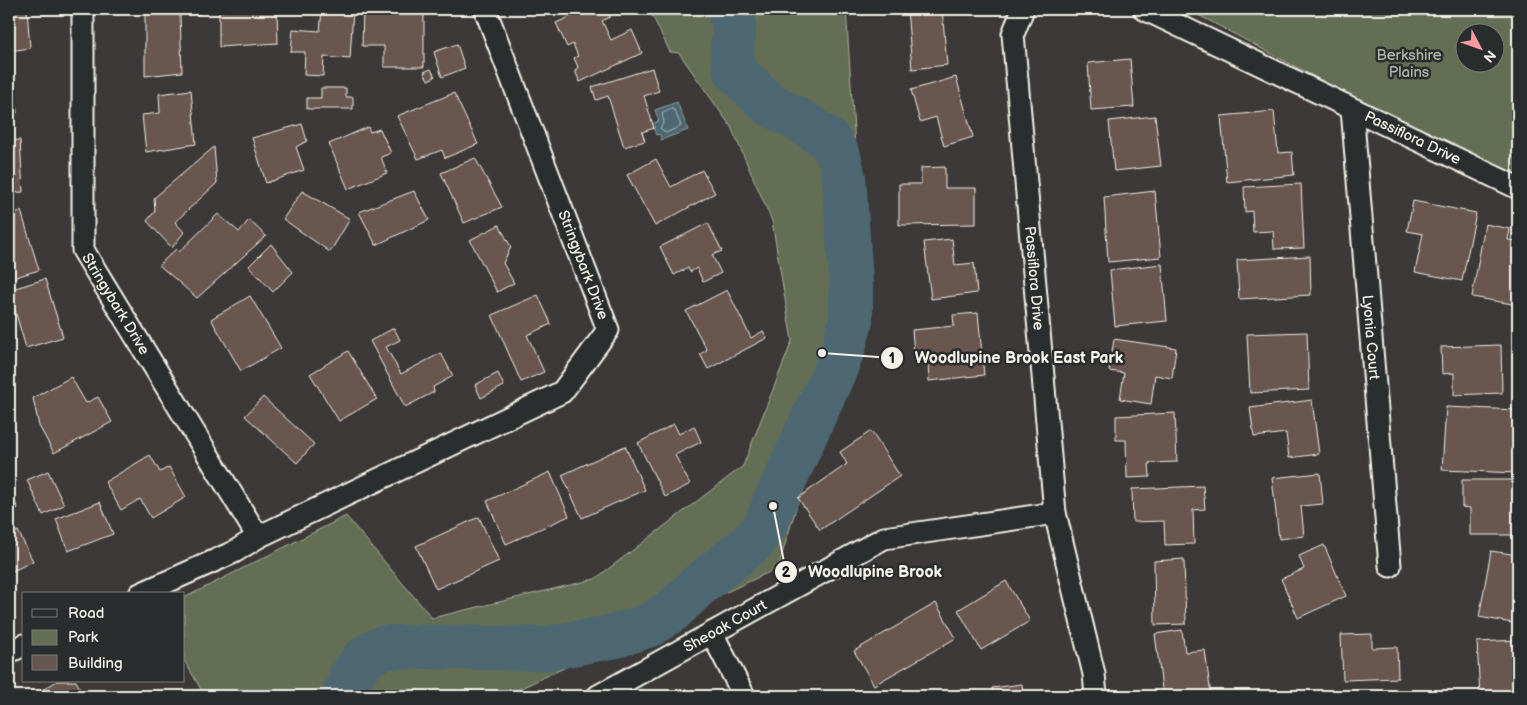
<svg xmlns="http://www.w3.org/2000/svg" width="1527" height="705" viewBox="0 0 1527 705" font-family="'Balsamiq Sans',sans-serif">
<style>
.green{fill:#646e54;stroke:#acb09e;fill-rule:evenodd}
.water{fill:#4d6872;stroke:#909fa1}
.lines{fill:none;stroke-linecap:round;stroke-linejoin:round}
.shore{stroke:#b1bab9;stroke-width:1}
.river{stroke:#4d6872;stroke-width:44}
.building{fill:#675650;stroke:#f4f1e8}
.minor-casing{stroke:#f4f1e8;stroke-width:25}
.minor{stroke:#2a2d2e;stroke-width:21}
.labels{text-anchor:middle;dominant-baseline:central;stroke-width:5;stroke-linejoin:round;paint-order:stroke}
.park-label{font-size:15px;fill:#b3b6a5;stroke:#2a2d2e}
.street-label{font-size:15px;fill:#f4f1e8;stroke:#2a2d2e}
.leader{fill:none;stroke:#f4f1e8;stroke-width:2}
.callout-dot{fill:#f4f1e8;stroke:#2a2d2e;stroke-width:2}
.mark-label{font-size:15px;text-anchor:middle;font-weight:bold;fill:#111}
.callout-label{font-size:16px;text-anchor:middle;font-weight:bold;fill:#f4f1e8;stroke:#2a2d2e;stroke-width:5;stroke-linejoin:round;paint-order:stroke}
</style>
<rect width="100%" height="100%" fill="#3c3938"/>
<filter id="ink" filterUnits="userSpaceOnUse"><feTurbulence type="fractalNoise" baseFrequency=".02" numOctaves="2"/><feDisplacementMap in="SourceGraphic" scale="10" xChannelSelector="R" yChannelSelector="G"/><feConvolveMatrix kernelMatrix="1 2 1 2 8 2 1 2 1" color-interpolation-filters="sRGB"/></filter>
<g filter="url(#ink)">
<g class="green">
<polygon points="647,9 846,9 858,191 857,365 816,442 778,568 504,696 205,696 184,660 184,598 346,516 432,618 595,579 743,466 792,341 772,221 731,127 679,53 670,52 653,17"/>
<path d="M1187,9H1518V185ZM1464,32H1494V62H1464Z"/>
</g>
<polygon class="water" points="677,102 688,130 661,140 660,134 656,135 652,124 659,121 655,110"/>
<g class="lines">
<polygon class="shore" points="672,109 675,111 681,126 666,133 660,128 664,122 662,114"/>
<polyline class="river" points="343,696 352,674 364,658 383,647 429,647 544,649 616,636 650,625 673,610 698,586 754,541 766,524 773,506 836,368 844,347 851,321 851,282 844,178 839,156 830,141 806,124 768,103 736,72 733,59 732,48 734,36 734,21 728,9"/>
</g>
<g class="building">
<polygon points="9,9 9,11 27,9 30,48 9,51"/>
<polygon points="145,9 199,9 199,14 180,15 182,72 145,76"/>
<polygon points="253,9 277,9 278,43 219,47 219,11"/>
<polygon points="300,9 353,9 350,59 324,57 323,76 304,75 305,52 291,52 293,29 320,31 322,10"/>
<polygon points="363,9 424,9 424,67 384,67 384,46 362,46"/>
<polygon points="574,9 606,9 610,17 602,21 611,40 632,30 642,53 580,82 575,71 578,67 574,58 578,56 573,44 567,47 556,23 576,14"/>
<polygon points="907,9 942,9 947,65 912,69"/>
<polygon points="457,44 465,68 442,77 434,52"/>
<polygon points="1130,59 1134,107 1091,110 1088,63"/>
<polygon points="9,64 12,64 17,113 9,116"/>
<polygon points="652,68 659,91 644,96 654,128 642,132 645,141 624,147 608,96 596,100 592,87"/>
<polygon points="431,69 435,77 428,80 424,72"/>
<polygon points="956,77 973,137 944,146 936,117 920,122 911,90"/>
<polygon points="321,88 346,88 346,97 353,97 353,109 307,109 307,98 321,98"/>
<polygon points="191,90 196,144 146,152 142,115 160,113 159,94"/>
<polygon points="454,93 478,144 445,158 442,150 418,159 397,116"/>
<polygon points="1274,111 1278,153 1292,152 1294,175 1227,182 1221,116"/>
<polygon points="1155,116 1161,166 1114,171 1109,121"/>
<polygon points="302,124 307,141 296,147 304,170 266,183 252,138"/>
<polygon points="368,127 370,132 380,129 391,153 381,157 387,173 348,189 329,144"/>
<polygon points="20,140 23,192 9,193 9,141"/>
<polygon points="214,147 217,183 175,222 184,232 172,248 147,221 155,211 154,198"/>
<polygon points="475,158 502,207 464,223 441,173"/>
<polygon points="656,159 671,187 702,170 715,193 655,226 627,175"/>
<polygon points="945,167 945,188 976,188 976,224 899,225 899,184 921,184 921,168"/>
<polygon points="1301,184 1304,248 1274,249 1273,231 1253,232 1252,211 1245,212 1244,187"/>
<polygon points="302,191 350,219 330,252 283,219"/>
<polygon points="414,191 429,220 376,245 359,212"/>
<polygon points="1155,191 1161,257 1108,262 1104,197"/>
<polygon points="1413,201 1476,213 1462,281 1415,272 1423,234 1407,231"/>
<polygon points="21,211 39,270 9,279 9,214"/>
<polygon points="218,214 239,232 249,220 266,236 197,298 159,265 176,249 179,252"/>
<polygon points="708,223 722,251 712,255 721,273 703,282 697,268 690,272 688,268 674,275 660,247"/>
<polygon points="1485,224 1510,229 1508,240 1518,241 1518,305 1472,297"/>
<polygon points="499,225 511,247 503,263 514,283 497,292 470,240"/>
<polygon points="952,239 955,265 974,263 977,293 931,299 924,242"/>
<polygon points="271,244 293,272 273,292 249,266"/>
<polygon points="1310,256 1311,295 1239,299 1237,260"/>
<polygon points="1162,264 1167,321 1115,326 1110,270"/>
<polygon points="45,279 63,337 26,348 9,290"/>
<polygon points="727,290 751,338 763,331 767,338 708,369 700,354 707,350 686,311"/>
<polygon points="538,295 551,324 527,335 544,372 521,382 492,315"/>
<polygon points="250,296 281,348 241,371 211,319"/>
<polygon points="978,313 984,375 929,381 928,363 915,364 912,330 954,326 953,315"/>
<polygon points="394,328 400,340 386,347 401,374 441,353 453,376 433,387 434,392 405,407 370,341"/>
<polygon points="1307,332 1309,390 1250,393 1247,334"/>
<polygon points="1114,339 1176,348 1172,378 1155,375 1151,404 1120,399 1124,373 1109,371"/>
<polygon points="1501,345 1502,393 1454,395 1454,373 1442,374 1441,347"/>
<polygon points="348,351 377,399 339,421 310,374"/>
<polygon points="498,373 504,386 481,398 475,385"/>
<polygon points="71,377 86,403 98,397 112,422 54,453 39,426 33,398"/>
<polygon points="263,397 314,444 297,463 245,416"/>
<polygon points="1312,400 1319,454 1289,458 1286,433 1254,437 1250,408"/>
<polygon points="1446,407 1518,410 1518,473 1442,470"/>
<polygon points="1175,413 1177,462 1149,463 1150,477 1127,478 1126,440 1116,440 1116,416"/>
<polygon points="674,424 679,434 694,426 701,442 675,455 690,484 665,497 638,443"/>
<polygon points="871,431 900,476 820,530 798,498 847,464 840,452"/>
<polygon points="625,446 645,490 582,518 562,475"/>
<polygon points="150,455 160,472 169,467 186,497 151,518 140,499 121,510 105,482"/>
<polygon points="48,471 64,505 43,515 27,480"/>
<polygon points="550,472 569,516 506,544 487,501"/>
<polygon points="1320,473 1323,504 1301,506 1304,536 1279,539 1272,478"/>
<polygon points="1462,480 1518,480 1518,535 1470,535 1470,508 1462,507"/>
<polygon points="1203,486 1205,509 1193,510 1194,544 1165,545 1164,521 1133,522 1132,489"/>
<polygon points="9,493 18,508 9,514"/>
<polygon points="100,502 113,534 68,551 56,519"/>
<polygon points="479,517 499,561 436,589 416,546"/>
<polygon points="18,531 33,561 9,573 9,535"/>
<polygon points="1324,545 1346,596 1298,618 1281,579 1304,569 1299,556"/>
<polygon points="1491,551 1518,555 1518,624 1479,617"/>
<polygon points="1184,559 1186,624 1155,625 1154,561"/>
<polygon points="1006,581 1030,621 981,650 958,610"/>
<polygon points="936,603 956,638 874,685 854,651"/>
<polygon points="1182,630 1185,652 1205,650 1211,696 1163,696 1155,634"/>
<polygon points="1372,634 1372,648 1397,647 1398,678 1343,680 1341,635"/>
<polygon points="1518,640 1518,696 1480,696 1477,642"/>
<polygon points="57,681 76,681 84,696 34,696 34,695"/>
<polygon points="1022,684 1023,696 993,696 992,688"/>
</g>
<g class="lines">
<defs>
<g id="minor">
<path id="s1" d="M83,9V250L258,537"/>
<path id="s2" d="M1023,9L1013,34L1055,513L1094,674L1096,696"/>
<path id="s3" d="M1144,9L1518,188"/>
<path id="s4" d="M1352,109L1390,566"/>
<polyline points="140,594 234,552 258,537 562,392 608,330 485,9"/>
<polyline points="712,633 744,696"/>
<polyline points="9,652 24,645"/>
<path id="s5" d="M598,696L884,538L1055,513"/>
</g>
</defs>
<use href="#minor" class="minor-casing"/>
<use href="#minor" class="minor"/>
</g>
</g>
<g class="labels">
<g class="park-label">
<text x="1409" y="55">Berkshire<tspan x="1409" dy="17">Plains</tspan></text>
</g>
<g class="street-label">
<text stroke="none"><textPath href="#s3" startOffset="298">Passiflora Drive</textPath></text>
<text transform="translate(583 265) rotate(69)">Stringybark Drive</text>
<text stroke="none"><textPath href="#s2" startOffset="272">Passiflora Drive</textPath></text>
<text stroke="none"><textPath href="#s1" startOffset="304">Stringybark Drive</textPath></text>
<text stroke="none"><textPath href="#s4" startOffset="229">Lyonia Court</textPath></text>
<text stroke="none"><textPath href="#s5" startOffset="145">Sheoak Court</textPath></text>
</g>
</g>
<path class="leader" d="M822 353L892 358M773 506L786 572"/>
<g class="callout-dot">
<circle cx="822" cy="353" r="5"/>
<circle cx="773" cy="506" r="5"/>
<circle cx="892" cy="358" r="12"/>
<circle cx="786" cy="572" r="12"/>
</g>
<g class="mark-label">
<text x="892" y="363">1</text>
<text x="786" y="577">2</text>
</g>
<g class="callout-label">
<text x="1019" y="363">Woodlupine Brook East Park</text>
<text x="875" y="577">Woodlupine Brook</text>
</g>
<rect width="1527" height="705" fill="none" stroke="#2a2d2e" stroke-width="30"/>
<rect x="15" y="15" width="1497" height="675" fill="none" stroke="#f4f1e8" stroke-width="2" filter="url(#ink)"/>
<rect x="22" y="592" width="162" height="90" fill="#2a2d2e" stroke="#7b7b78"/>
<rect x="32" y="609" width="25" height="8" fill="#2a2d2e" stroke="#7b7b78"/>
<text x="68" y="618" font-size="15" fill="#f4f1e8">Road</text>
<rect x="32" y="630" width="25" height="15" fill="#646e54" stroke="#7b7b78"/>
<text x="68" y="642" font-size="15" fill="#f4f1e8">Park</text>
<rect x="32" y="655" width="25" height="15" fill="#675650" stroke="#7b7b78"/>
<text x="68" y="668" font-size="15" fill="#f4f1e8">Building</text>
<g transform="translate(1480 48) rotate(131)"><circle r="24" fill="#2a2d2e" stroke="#7b7b78"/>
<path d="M0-4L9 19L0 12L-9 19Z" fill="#ff9aa2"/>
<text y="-8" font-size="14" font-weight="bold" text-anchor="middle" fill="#f4f1e8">N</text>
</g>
</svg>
